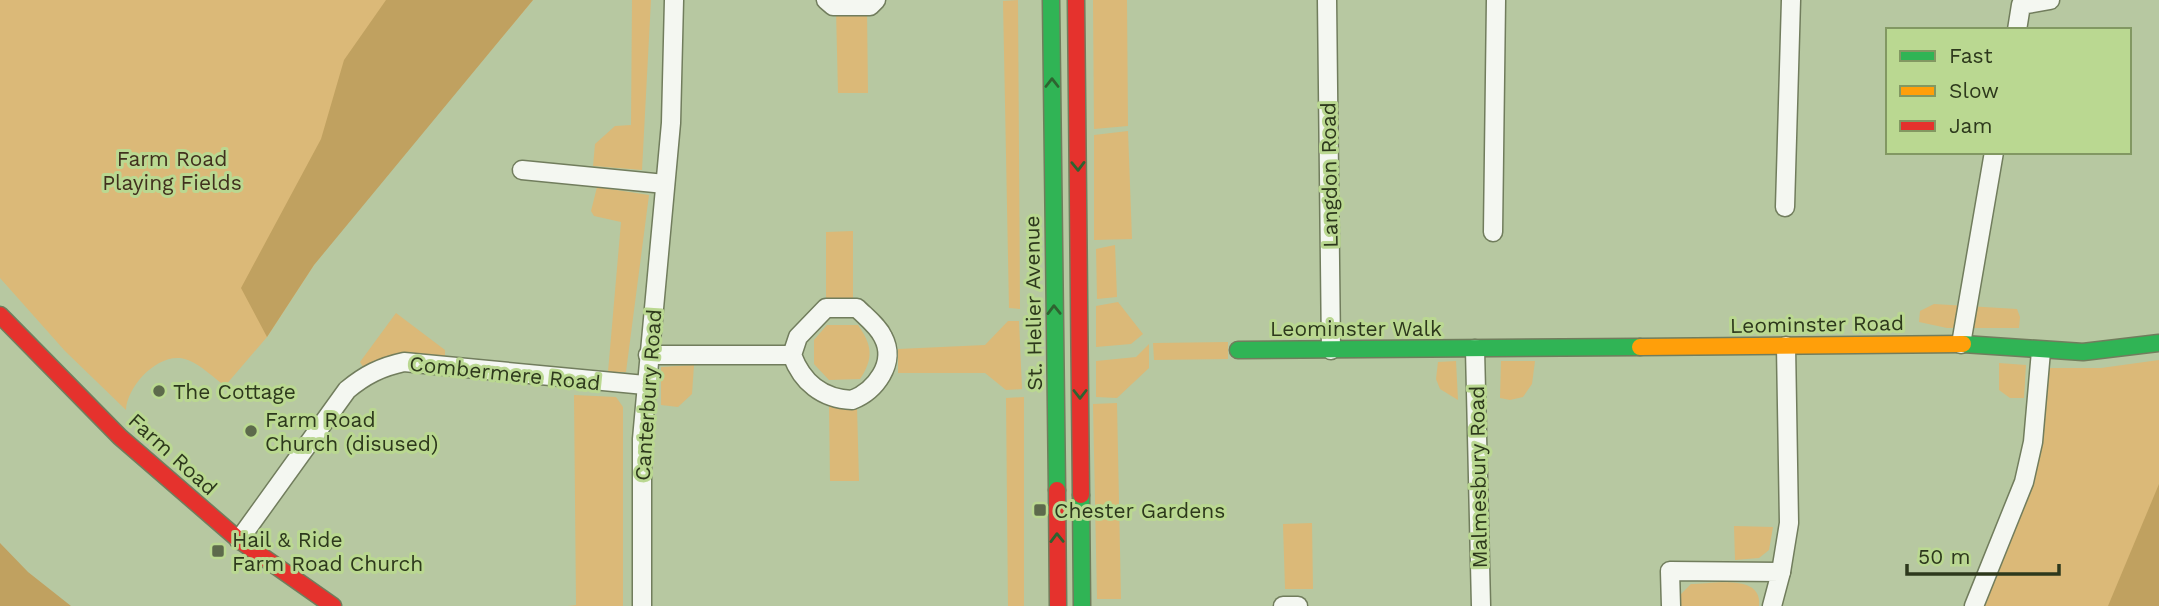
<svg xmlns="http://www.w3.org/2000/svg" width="2159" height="606" viewBox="0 0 2159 606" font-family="'Work Sans',sans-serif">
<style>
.green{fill:#dbb978}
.forest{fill:#c0a160}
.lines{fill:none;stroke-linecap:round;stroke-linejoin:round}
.street-casing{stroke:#717d5d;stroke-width:21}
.fast-casing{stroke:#717d5d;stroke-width:19}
.slow-casing{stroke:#717d5d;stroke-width:19}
.jam-casing{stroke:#717d5d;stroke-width:19}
.street{stroke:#f4f7f1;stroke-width:18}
.fast{stroke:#30b455;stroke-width:16}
.slow{stroke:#ff9f0a;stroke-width:16}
.jam{stroke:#e5322d;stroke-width:16}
.oneway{stroke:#2e6330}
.poi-dot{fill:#5d6a4b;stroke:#bad891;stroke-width:2.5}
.labels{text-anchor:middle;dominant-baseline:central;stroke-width:6;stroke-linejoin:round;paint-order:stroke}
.park-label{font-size:21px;fill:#41301e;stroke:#bad891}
.street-label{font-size:21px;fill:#2d381c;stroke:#bad891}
.poi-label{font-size:21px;fill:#2d381c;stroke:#bad891;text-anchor:start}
</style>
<rect width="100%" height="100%" fill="#b7c8a1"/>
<g class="green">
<path d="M0,0H533L349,220L314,265L267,337L225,386C214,378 201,365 188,360C161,349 127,385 126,410L65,351L0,278Z"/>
<polygon points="632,0 651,0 642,170 593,166 595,144 615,126 631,125"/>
<polygon points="1018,0 1020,309 1009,308 1003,1"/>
<polygon points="1093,0 1127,0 1128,126 1094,129"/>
<polygon points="836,10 867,10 868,93 838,93"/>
<polygon points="1128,131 1132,239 1094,240 1094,135"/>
<polygon points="597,187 649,195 626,372 608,372 621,222 594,216 591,211"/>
<polygon points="853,231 853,300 826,301 826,232"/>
<polygon points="1115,245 1117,297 1097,299 1096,249"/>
<polygon points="1118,302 1143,334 1131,344 1096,347 1096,306"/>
<polygon points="1934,304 2017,309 2020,317 2019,328 1947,328 1919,322 1920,311"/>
<polygon points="396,313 445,350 445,362 365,370 360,362"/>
<polygon points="1008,321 1019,321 1022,389 1006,390 985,373 898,373 898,349 985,345"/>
<path d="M827,325H858C872,345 874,358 860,379L829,380L814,364V340Z"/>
<polygon points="1228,342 1228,359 1154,360 1153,343"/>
<polygon points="1149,344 1149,368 1117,398 1096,397 1096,361 1136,357"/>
<polygon points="2159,360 2159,606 1981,606 2049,368 2101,368"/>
<polygon points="1456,361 1458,400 1440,389 1436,379 1438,362"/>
<polygon points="1501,361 1535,361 1532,384 1523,397 1510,400 1500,398"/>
<polygon points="1999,363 2026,365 2024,398 2010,398 1999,390"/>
<polygon points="694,365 692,394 678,407 661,405 661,367"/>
<polygon points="574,395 616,397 623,407 623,606 568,606 576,605"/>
<polygon points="1024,397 1024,606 1008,606 1006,398"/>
<polygon points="1117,403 1121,599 1097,599 1093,404"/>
<polygon points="829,406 857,406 859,481 830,481"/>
<polygon points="1312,523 1313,589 1285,589 1283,524"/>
<polygon points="1734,526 1773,527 1769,550 1759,558 1735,560"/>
<path d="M1691,584C1712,584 1763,573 1759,606H1681V594Z"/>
</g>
<g class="forest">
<polygon points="386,0 533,0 314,265 267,337 241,288 321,139 344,60"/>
<polygon points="2159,484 2159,606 2108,606"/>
<polygon points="0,543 28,572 71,606 0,606"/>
</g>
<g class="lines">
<defs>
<g id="street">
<polyline points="826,0 833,6 870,6 876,0"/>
<polyline points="1327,0 1331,350"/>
<polyline points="2017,30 2021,5 2050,0"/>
<polyline points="522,170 665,184"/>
<polyline points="1785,207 1791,0"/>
<polyline points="1493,232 1496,0"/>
<path d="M826,308H857C866,317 878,326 883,337C897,363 875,391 852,400C822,399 802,382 792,355L798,337Z"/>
<polyline points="1961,344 1994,152"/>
<polyline points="1475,349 1481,606"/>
<polyline points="648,355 792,355"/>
<path d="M239,540L347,390C365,375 381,367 404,362L645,385"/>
<polyline points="1781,572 1789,523 1786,346"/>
<polyline points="642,606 642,439 671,123 674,0"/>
<polyline points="1283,606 1298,606"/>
<polyline points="1671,606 1670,571 1781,572 1772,606"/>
<polyline points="1974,606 2024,482 2033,442 2041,351"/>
</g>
<g id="fast">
<polyline points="1051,0 1057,490"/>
<polyline points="1963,344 2083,352 2159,343"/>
<polyline points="1238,350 1640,347"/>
<polyline points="1081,495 1082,606"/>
</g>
<polyline id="slow" points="1640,347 1963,344"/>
<g id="jam">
<polyline points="1076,0 1081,495"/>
<polyline points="0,315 120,437 239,540 333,606"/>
<polyline points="1057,490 1058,606"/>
</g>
</defs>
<use href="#street" class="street-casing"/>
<use href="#fast" class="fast-casing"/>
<use href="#slow" class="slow-casing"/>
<use href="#jam" class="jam-casing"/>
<use href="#street" class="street"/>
<use href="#fast" class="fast"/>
<use href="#slow" class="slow"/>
<use href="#jam" class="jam"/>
</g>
<defs><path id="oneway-chevron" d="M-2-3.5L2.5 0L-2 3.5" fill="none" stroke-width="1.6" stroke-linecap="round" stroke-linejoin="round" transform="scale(1.75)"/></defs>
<g class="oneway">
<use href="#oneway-chevron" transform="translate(1052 83) rotate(-90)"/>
<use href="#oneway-chevron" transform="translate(1078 166) rotate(89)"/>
<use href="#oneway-chevron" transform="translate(1054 310) rotate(-91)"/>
<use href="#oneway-chevron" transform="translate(1080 394) rotate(90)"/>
<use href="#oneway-chevron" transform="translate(1057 538) rotate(-91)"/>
</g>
<g class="poi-dot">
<circle cx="159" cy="391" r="7"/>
<circle cx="251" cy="431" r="7"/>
<rect x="1033" y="503" width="14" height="14" rx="3.5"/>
<rect x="211" y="544" width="14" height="14" rx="3.5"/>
</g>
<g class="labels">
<g class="park-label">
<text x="172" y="158">Farm Road<tspan x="172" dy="24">Playing Fields</tspan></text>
</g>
<g class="street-label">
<text transform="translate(1329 175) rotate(-91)">Langdon Road</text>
<text transform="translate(1033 303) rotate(-91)">St. Helier Avenue</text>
<text transform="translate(1817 324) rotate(-1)">Leominster Road</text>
<text x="1356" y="328">Leominster Walk</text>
<text transform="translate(505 373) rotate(6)">Combermere Road</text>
<text transform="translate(648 395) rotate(-86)">Canterbury Road</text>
<text transform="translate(173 454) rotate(42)">Farm Road</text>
<text transform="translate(1478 477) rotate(-91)">Malmesbury Road</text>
</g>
<g class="poi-label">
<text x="173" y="391">The Cottage</text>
<text x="265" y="419">Farm Road<tspan x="265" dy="24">Church (disused)</tspan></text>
<text x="1054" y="510">Chester Gardens</text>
<text x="232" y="539">Hail &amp; Ride<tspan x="232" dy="24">Farm Road Church</tspan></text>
</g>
</g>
<rect x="1886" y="28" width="245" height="126" fill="#bad891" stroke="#829862" stroke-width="2"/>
<rect x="1900" y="51" width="35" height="10" fill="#30b455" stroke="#829862" stroke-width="2"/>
<text x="1949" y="63" font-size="21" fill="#2d381c">Fast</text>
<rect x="1900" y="86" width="35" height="10" fill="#ff9f0a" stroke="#829862" stroke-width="2"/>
<text x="1949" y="98" font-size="21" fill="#2d381c">Slow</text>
<rect x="1900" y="121" width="35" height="10" fill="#e5322d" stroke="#829862" stroke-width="2"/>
<text x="1949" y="133" font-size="21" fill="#2d381c">Jam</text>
<path d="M1907 564v10h152v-10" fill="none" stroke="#2d381c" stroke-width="3.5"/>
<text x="1918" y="564" font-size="21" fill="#2d381c" stroke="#bad891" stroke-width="5" paint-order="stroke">50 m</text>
</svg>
